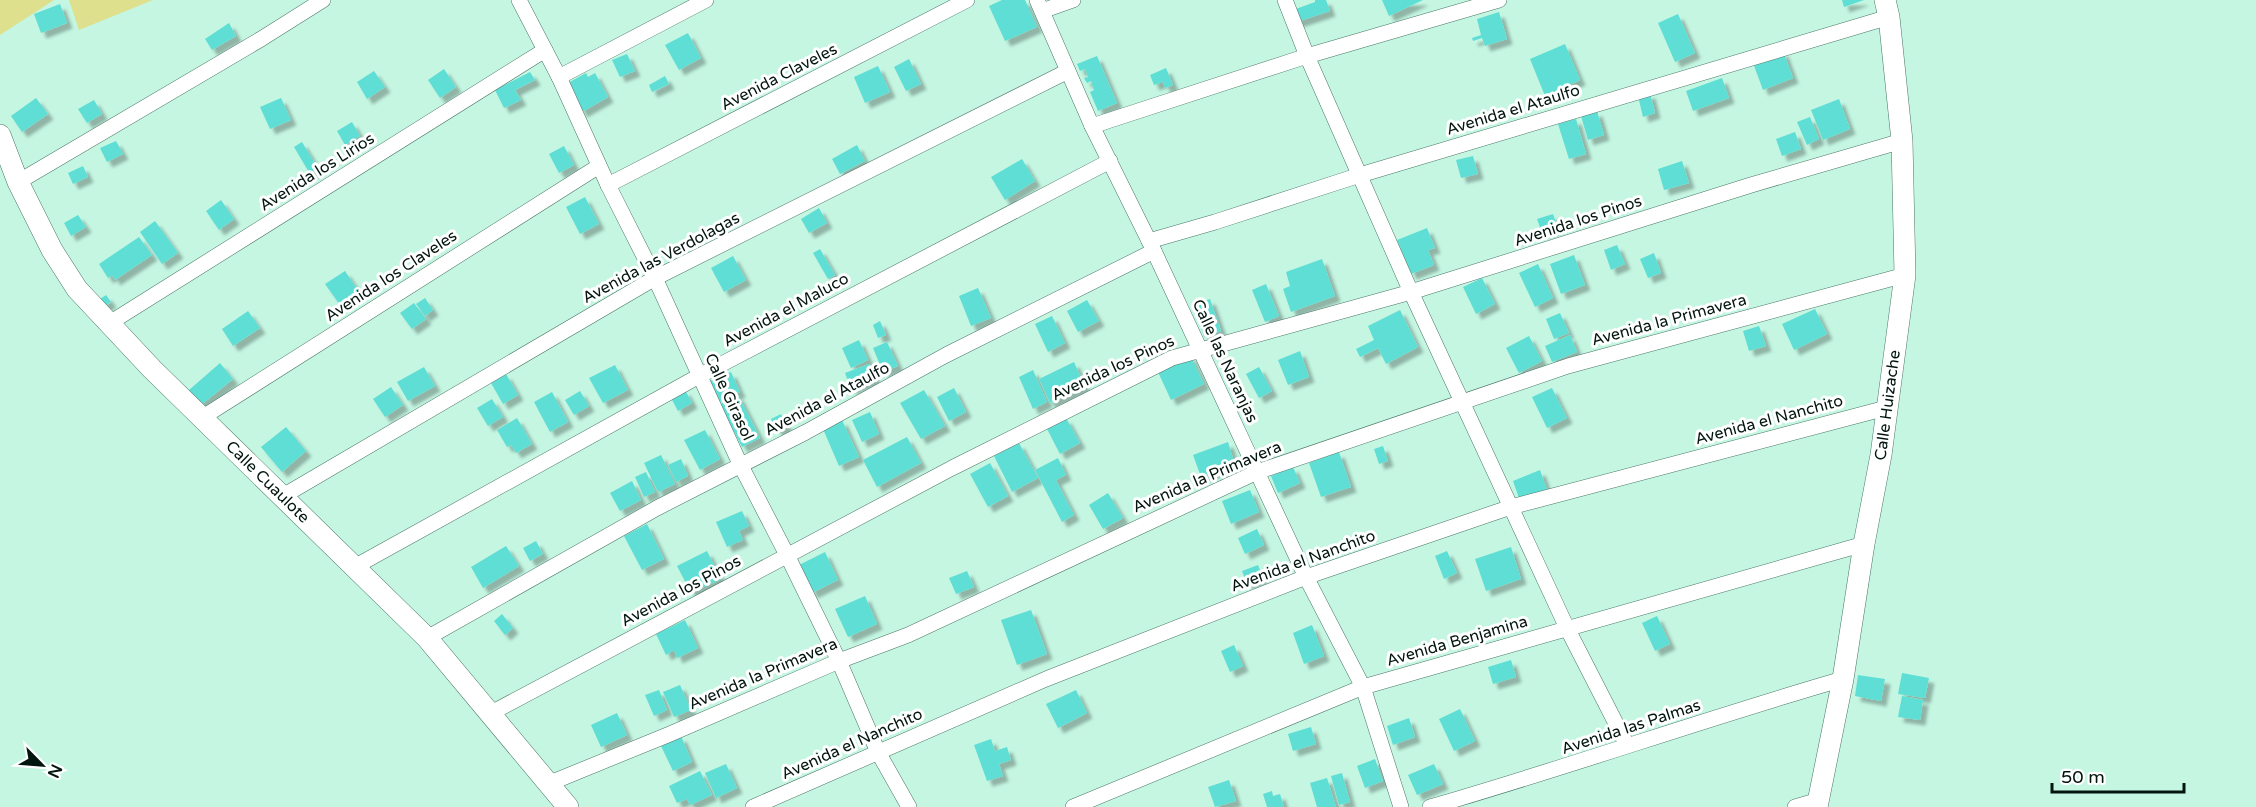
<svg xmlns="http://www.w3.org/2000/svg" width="2256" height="807" viewBox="0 0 2256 807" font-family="'Varela Round',sans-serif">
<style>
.green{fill:#dfe08d}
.building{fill:#5eded5;filter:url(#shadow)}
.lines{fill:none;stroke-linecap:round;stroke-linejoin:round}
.street-casing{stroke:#4a7767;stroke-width:16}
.secondary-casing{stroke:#4a7767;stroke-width:22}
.street{stroke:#fff;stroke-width:15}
.secondary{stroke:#fff;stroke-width:21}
.labels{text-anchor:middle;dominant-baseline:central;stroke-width:6;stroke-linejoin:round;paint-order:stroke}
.street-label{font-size:16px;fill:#03150f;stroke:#fff}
</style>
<defs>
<filter id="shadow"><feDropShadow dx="5.5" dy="5.5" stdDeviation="1.5" flood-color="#0004"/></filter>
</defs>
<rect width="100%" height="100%" fill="#c4f6e2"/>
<g class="green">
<polygon points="0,0 54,0 0,35"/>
<polygon points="69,0 153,0 79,30"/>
</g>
<g class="building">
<polygon points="1002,0 1025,0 1037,27 1005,41 989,6"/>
<polygon points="1315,0 1326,0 1330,11 1297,22 1293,10 1315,2"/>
<polygon points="1382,0 1423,0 1389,16"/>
<polygon points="1842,0 1864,0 1844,7"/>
<polygon points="60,4 67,23 41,33 34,14"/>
<polygon points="1499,12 1507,39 1485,46 1482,38 1473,41 1472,38 1481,35 1477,19"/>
<polygon points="1678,14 1695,53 1675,62 1658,23"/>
<polygon points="229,23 236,36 212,50 205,39"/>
<polygon points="688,33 701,58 679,70 665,45"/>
<polygon points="1565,44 1580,80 1545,96 1530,59"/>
<polygon points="1783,51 1793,78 1763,90 1753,63"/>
<polygon points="627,54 635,71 620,77 612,60"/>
<polygon points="1097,56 1117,103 1098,111 1090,92 1094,90 1091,81 1087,83 1084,78 1088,77 1085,69 1080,71 1077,64"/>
<polygon points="909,59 921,84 906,91 894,67"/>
<polygon points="878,66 890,92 865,103 854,77"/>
<polygon points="1166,68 1173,85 1165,88 1163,82 1154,85 1150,75"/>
<polygon points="444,69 456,87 440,98 428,80"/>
<polygon points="374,71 385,87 367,99 357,82"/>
<polygon points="530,72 535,80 515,90 521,100 504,108 495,90"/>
<polygon points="586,73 588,77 595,73 608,97 582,112 566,84"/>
<polygon points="665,76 669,84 652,92 649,85"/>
<polygon points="1722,78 1729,98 1693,111 1686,91"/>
<polygon points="1650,93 1655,113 1643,117 1638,96"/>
<polygon points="36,98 48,114 22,132 11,116"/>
<polygon points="281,98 291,120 270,129 260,107"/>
<polygon points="1839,99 1850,129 1823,140 1811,110"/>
<polygon points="94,100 102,114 87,123 78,109"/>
<polygon points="1597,111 1604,135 1588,140 1581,116"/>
<polygon points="1810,117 1819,139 1807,145 1797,122"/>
<polygon points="1576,119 1586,154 1569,159 1558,124"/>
<polygon points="352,122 360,136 345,145 337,131"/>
<polygon points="1795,132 1801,149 1782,156 1776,139"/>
<polygon points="116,141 123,154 107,162 100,148"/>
<polygon points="302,142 318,169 310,174 294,147"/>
<polygon points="857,145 865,161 840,174 832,159"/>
<polygon points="564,146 574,165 559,173 549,154"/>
<polygon points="1473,156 1478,174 1461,178 1456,160"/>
<polygon points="1022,159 1035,181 1005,200 991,177"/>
<polygon points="1682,161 1689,183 1664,190 1658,169"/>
<polygon points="83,166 88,177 73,184 68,173"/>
<polygon points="585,197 599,224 580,234 566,207"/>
<polygon points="221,200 234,219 219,230 206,211"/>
<polygon points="819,208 827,223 809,233 801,219"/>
<polygon points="1553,214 1558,228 1542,233 1537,219"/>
<polygon points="78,215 86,227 71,236 64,223"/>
<polygon points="155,221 178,253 162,264 140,232"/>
<polygon points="1427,228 1435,248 1428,250 1434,265 1411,274 1397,240"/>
<polygon points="139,237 152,255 115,280 112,275 108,278 99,264"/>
<polygon points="1617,245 1625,264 1611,270 1604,250"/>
<polygon points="820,249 835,275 828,279 813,253"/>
<polygon points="1654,253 1661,273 1648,278 1640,259"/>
<polygon points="1574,255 1585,285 1561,294 1550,264"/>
<polygon points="733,256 746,280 724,292 711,268"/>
<polygon points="1322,259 1335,296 1291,312 1283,289 1290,286 1286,272"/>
<polygon points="1538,264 1553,298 1535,307 1519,273"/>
<polygon points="345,271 359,292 340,305 325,284"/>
<polygon points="1482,278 1495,304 1476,314 1463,287"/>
<polygon points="1266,284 1279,316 1265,322 1252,290"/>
<polygon points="978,288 991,318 971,326 959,296"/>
<polygon points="106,295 111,302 101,309 97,301"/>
<polygon points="425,298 433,310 425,316 416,304"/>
<polygon points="1210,299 1221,331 1204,337 1193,304"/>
<polygon points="1087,300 1099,321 1078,332 1067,311"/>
<polygon points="414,303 426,319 412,329 400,313"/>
<polygon points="1815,309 1827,334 1794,350 1782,324"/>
<polygon points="1400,310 1418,347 1386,364 1378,348 1360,357 1356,349 1374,340 1368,326"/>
<polygon points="248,311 260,328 233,346 222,329"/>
<polygon points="1560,313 1569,333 1554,339 1546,319"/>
<polygon points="1052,316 1065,343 1048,352 1035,324"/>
<polygon points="880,321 886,335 878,338 873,325"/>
<polygon points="1759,326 1766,346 1749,351 1743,331"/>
<polygon points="1570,335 1577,352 1552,362 1545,346"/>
<polygon points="1529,336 1542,361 1519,373 1506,348"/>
<polygon points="859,340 868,360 851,368 842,348"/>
<polygon points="887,342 898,366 883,372 873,348"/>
<polygon points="1300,351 1309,377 1288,385 1278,360"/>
<polygon points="1190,355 1204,384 1171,400 1158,372"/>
<polygon points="1074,362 1085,387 1050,403 1039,379"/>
<polygon points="220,363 233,379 201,405 189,390"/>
<polygon points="869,364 875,379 851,389 845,373"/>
<polygon points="615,365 628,390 603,403 589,378"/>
<polygon points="424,367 435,386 408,401 397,382"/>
<polygon points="1259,367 1272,391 1259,398 1246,374"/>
<polygon points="1033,370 1047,402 1033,409 1019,377"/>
<polygon points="731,372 740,392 720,402 710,381"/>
<polygon points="506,374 518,395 503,404 491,383"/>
<polygon points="391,387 403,405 385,417 373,399"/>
<polygon points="954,388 966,412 949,421 937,397"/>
<polygon points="1552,388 1567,418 1547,428 1532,397"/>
<polygon points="685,390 692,403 678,411 671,398"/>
<polygon points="924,390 945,426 921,439 900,403"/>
<polygon points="580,391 589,406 574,415 565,400"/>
<polygon points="552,392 568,422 550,432 534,402"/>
<polygon points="738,395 760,438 742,447 720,404"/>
<polygon points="492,399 503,417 488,426 477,408"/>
<polygon points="870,412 879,434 862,442 852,420"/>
<polygon points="781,414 787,427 777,431 771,419"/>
<polygon points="517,418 532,444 516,453 511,445 507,447 497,430"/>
<polygon points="1066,418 1080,443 1060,454 1047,429"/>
<polygon points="842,420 859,457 839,466 823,429"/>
<polygon points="286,427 306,451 282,472 261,447"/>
<polygon points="705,430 720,459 700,470 684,440"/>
<polygon points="907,437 921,463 877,487 863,460"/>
<polygon points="1228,442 1235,465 1201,477 1193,455"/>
<polygon points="1019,443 1038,478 1012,492 994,456"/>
<polygon points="1383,446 1388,461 1379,464 1374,449"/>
<polygon points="1339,452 1351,487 1321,497 1309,463"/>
<polygon points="661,455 675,484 658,492 644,463"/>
<polygon points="1058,458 1066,475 1056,480 1074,515 1062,522 1035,470"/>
<polygon points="681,459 688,476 676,482 668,465"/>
<polygon points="990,463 1008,496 988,507 970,474"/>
<polygon points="1293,467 1300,483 1278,493 1271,476"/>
<polygon points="1540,470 1547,490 1520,501 1513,481"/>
<polygon points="646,472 655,492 644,497 635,477"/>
<polygon points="632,481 641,500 620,511 610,493"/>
<polygon points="1250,490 1259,512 1231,524 1222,501"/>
<polygon points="1108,493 1123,518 1103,529 1089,505"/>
<polygon points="742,511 749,526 739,531 743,540 727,547 716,522"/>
<polygon points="647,524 664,559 642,570 624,536"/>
<polygon points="1257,529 1264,545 1245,554 1238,538"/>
<polygon points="536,541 543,554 530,561 523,548"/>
<polygon points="506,546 519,566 483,588 471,567"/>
<polygon points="1511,547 1521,579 1486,591 1475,559"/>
<polygon points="707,551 721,579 691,593 677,566"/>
<polygon points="1447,551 1457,573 1444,579 1435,556"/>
<polygon points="825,552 838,580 812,593 799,565"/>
<polygon points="1258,565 1263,578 1247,584 1242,571"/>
<polygon points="967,571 974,587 956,594 949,578"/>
<polygon points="865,596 877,624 848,637 835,609"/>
<polygon points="1031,610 1047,654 1017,665 1001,620"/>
<polygon points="502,614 513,628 505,635 494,621"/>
<polygon points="1657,616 1670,644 1655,651 1642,623"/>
<polygon points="685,620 698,648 677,658 674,650 666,655 656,634"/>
<polygon points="1312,625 1324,656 1304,664 1293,633"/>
<polygon points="1234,645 1243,666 1230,672 1221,651"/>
<polygon points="1511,660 1516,677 1493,684 1488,667"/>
<polygon points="1902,673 1929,678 1925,698 1898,694"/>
<polygon points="1858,675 1885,679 1881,701 1855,696"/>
<polygon points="680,685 691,710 674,717 663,692"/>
<polygon points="659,690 667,710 654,716 645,695"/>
<polygon points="1076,690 1087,713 1058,728 1046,704"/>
<polygon points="1902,696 1923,700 1920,720 1898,717"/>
<polygon points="1460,709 1475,741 1454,751 1439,719"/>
<polygon points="617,713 627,735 601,747 591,725"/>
<polygon points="1409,718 1415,737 1393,745 1387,726"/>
<polygon points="1311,727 1316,744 1293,751 1288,734"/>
<polygon points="681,736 692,762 673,771 661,746"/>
<polygon points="991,739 995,751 1007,747 1011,760 999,764 1003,776 987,781 974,745"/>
<polygon points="1375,759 1383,781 1365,788 1357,766"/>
<polygon points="726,764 737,788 716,798 705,773"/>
<polygon points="1434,764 1443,784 1417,795 1408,775"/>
<polygon points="700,771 712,795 690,805 687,799 677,803 669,786"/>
<polygon points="1342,773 1350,802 1339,805 1331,776"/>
<polygon points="1327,778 1336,807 1317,807 1310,783"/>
<polygon points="1229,780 1236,801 1215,807 1208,787"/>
<polygon points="1272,791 1273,796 1280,794 1284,807 1267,807 1263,794"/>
</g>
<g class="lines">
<defs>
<g id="street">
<polyline points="519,0 559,77 608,185 655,278 740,464 787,555 839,661 878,752 909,807"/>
<polyline points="1037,0 1092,126 1154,251 1306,577 1363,687 1401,807"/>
<polyline points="1285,0 1307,56 1411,292 1567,628 1627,745"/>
<polyline points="1042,11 1073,0"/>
<polyline points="559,77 706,0"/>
<polyline points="1092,126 1307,56 1499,0"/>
<polyline points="18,182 261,39 323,0"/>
<polyline points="608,185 967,0"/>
<polyline points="1149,241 1215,222 1360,175 1889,17"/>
<polyline points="108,324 545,50"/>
<polyline points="203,417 599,166"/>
<polyline points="283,496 655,278 1068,71"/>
<polyline points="356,566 699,376 1110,161"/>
<polyline points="427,638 657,508 806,432 946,355 1154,251"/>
<polyline points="491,713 952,468 1172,358 1411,292 1751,185 1902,141"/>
<polyline points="550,783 670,734 839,661 908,635 1257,472 1568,366 1905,275"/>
<polyline points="753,807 1046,679 1306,577 1511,507 1886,408"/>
<polyline points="1073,807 1363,687 1864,544"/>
<path d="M1430,807C1569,767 1704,719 1843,679"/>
<polyline points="1795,807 1819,800"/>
</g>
<g id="secondary">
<path id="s1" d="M0,135L18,182L52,250L77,289L152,369L427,638L568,807"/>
<path id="s2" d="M1817,807L1843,679L1864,544L1881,455L1905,275L1902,141L1889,17L1885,0"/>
</g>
</defs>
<use href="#street" class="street-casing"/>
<use href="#secondary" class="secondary-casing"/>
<use href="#street" class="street"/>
<use href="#secondary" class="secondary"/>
</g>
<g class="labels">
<g class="street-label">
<text transform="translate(779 77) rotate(-27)">Avenida Claveles</text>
<text transform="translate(1513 110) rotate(-17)">Avenida el Ataulfo</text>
<text transform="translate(317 172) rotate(-32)">Avenida los Lirios</text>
<text transform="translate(1578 221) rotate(-18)">Avenida los Pinos</text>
<text transform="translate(661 258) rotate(-28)">Avenida las Verdolagas</text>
<text transform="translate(391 276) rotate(-33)">Avenida los Claveles</text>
<text transform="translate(786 310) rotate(-28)">Avenida el Maluco</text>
<text transform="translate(1669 320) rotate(-15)">Avenida la Primavera</text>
<text transform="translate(1225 361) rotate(65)">Calle las Naranjas</text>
<text transform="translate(1113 368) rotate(-25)">Avenida los Pinos</text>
<text transform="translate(729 397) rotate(65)">Calle Girasol</text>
<text transform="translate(827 399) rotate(-28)">Avenida el Ataulfo</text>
<text stroke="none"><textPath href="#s2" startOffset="408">Calle Huizache</textPath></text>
<text transform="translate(1769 420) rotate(-15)">Avenida el Nanchito</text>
<text transform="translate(1207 477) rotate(-23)">Avenida la Primavera</text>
<text stroke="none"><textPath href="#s1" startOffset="444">Calle Cuaulote</textPath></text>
<text transform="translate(1303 561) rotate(-20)">Avenida el Nanchito</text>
<text transform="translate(681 591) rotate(-28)">Avenida los Pinos</text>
<text transform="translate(1457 641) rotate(-16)">Avenida Benjamina</text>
<text transform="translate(763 674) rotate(-23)">Avenida la Primavera</text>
<text transform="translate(1631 727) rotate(-18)">Avenida las Palmas</text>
<text transform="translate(852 744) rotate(-24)">Avenida el Nanchito</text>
</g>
</g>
<g transform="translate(42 765) rotate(115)" stroke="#ffffff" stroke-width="4.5" paint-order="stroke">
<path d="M0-4.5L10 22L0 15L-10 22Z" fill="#03150f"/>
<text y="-9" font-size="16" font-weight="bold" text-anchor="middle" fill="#03150f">N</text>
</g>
<path d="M2052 783v9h132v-9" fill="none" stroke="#03150f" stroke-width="3"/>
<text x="2061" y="783" font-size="18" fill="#03150f" stroke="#ffffff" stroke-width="4.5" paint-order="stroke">50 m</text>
</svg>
